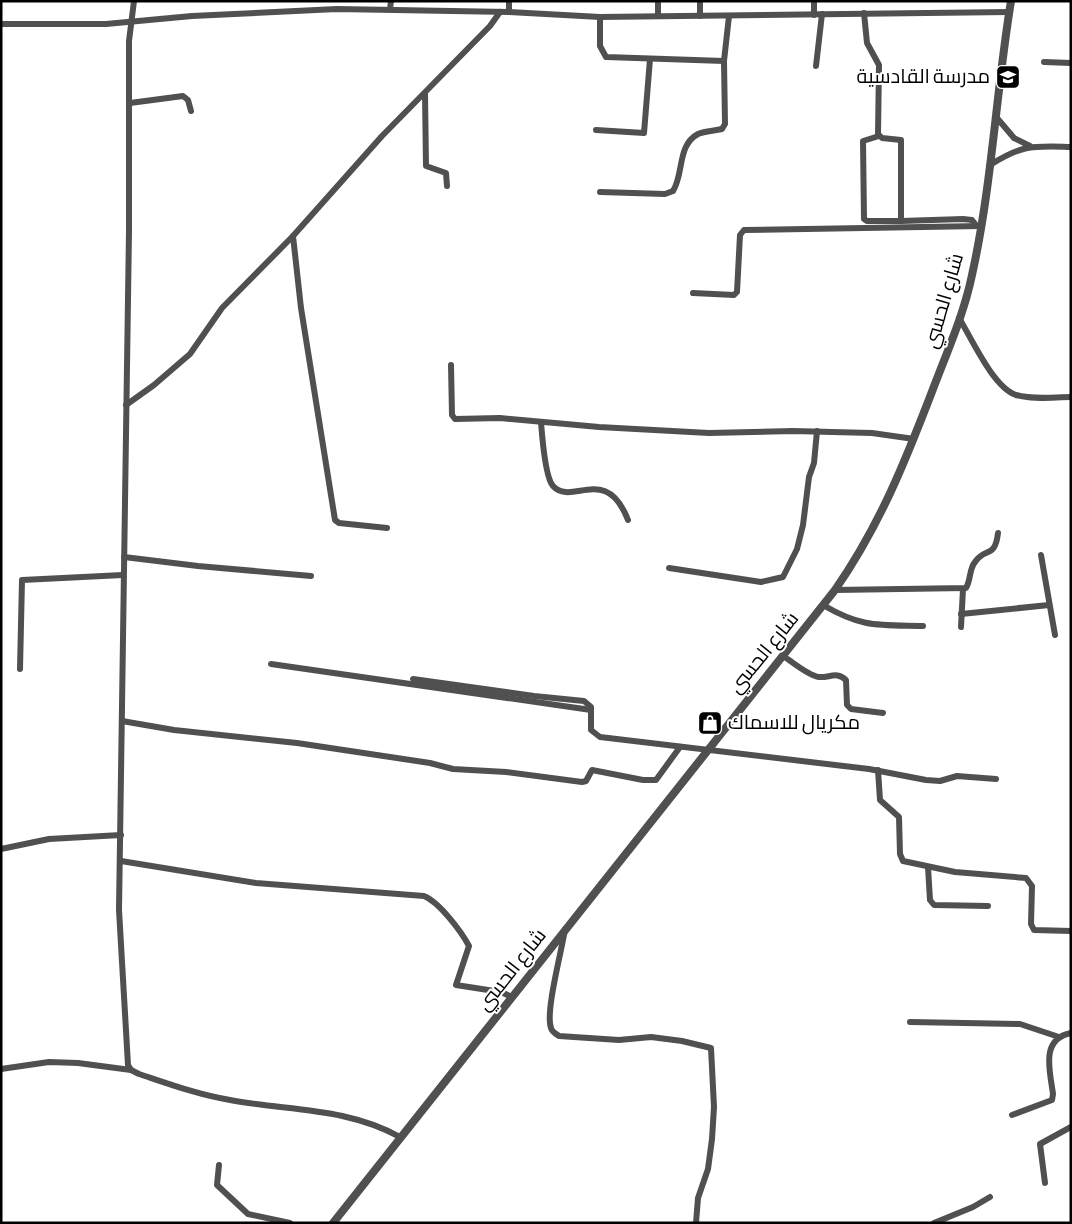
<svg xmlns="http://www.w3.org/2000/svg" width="1072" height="1224" viewBox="0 0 1072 1224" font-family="'Alegreya Sans',Cairo,sans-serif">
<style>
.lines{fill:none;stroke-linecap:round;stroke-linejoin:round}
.minor{stroke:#505050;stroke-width:6}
.tertiary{stroke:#505050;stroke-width:8}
.labels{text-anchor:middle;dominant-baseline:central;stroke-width:4;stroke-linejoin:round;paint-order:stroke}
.poi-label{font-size:20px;fill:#000;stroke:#fff;text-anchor:end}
.street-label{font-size:20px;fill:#000;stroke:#fff}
</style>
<rect width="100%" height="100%" fill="#fff"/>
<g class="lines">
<g class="minor">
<path d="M134,1L129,41V231L119,910L128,1065L131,1070L139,1074C169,1084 199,1095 230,1100C288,1111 346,1107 400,1137"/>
<polyline points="390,9 391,1"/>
<polyline points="509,12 509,1"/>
<polyline points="864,13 867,43 879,65 878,134 882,138 901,140 901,221 963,219 972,220 976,225"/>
<polyline points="658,15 658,1"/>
<polyline points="814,15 814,1"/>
<polyline points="700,16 700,1"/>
<polyline points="600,17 600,46 606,57 724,61"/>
<polyline points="1,24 106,24 192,16 337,9 509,12 600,17 1009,12"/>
<polyline points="1044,62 1071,63"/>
<polyline points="816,66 822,14"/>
<polyline points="425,94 426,166 446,173 447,186"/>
<polyline points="130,103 183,96 188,100 191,111"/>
<polyline points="997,118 1014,138 1030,146"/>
<polyline points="596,130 644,133 650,59"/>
<polyline points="879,136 863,141 864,219 867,221 901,221"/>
<path d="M990,165C1023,144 1033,146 1071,147"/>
<path d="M600,192L665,194L673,191C684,174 677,145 698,134C705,131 714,131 722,129L725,124L724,61L729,16"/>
<polyline points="693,293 734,295 737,292 740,235 744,230 981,226"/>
<path d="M959,318C972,339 993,387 1016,395C1033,400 1054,397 1071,397"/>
<polyline points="451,365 452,415 455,419 500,418 599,427 709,433 793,431 872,433 914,439"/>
<polyline points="126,405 154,385 190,354 222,308 293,236"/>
<path d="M541,422C542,435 545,477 553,486C572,507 606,463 628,520"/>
<polyline points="387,528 339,523 335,520 301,308 293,236 382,136 490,26 500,12"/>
<polyline points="1041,555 1055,635"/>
<polyline points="124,557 198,566 311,576"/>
<polyline points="669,568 761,582 783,577 797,549 803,525 809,477 814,463 817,431"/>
<path d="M835,590L966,588C971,580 969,569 975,562C985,547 995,559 998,533"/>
<path d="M823,605C862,628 879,625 923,626"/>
<polyline points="961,614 1049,605"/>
<polyline points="961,627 963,589"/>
<path d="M783,656C793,662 807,675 819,677C829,678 837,671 846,680L847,705L851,709L883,713"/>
<polyline points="271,664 591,710"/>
<polyline points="20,669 22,580 123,575"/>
<polyline points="413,679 534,696 584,701 591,707 591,730 600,737 869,769 926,780 940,781 957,776 996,779"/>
<polyline points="122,721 174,730 297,743 430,763 453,769 506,772 582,782 586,781 592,770 643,780 656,780 680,747"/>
<polyline points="878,770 880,800 899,817 900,854 903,861 955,872 1026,878 1032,886 1031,924 1034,930 1071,931"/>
<polyline points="1,849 49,839 121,835"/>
<path d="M121,861L256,883L424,896C439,902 461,931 469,946L456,985L501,992L512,997"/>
<polyline points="928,867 930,900 934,905 988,906"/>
<path d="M565,929C562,950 545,1012 551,1028C552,1032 556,1034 559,1036L619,1040L651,1037L682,1041L711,1048L714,1107L712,1139L708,1169L698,1198L696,1223"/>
<polyline points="910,1022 1020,1024 1059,1037"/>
<polyline points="1,1069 49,1062 78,1063 131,1070"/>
<path d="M1012,1115L1052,1100L1053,1094C1050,1071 1040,1039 1071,1033"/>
<polyline points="219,1165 217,1185 248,1214 290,1223"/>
<polyline points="1045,1183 1040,1144 1071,1127"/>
<polyline points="934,1223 973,1207 990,1197"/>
</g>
<path class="tertiary" d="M333,1223L835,590C880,525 905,462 933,389C947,352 964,314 972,275C992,185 996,92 1011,1"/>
</g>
<defs>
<symbol id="school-square" viewBox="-11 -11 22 22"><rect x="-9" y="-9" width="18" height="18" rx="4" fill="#000" stroke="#fff"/><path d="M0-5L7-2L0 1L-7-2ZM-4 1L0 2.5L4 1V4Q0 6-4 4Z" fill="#fff"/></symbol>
<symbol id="shop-square" viewBox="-11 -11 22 22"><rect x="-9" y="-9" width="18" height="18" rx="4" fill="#000" stroke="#fff"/><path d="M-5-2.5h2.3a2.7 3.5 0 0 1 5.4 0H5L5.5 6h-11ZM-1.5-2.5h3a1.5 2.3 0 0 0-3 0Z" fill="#fff"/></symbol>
</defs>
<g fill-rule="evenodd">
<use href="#school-square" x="994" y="63" width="28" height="28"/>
<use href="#shop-square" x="696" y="709" width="28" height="28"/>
</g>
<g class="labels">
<g class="poi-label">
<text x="990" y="77">مدرسة القادسية</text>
<text x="728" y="723" text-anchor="start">مكريال للاسماك</text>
</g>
<g class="street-label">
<text transform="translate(944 301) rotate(-74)">شارع الحسي</text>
<text transform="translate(764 653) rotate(-51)">شارع الحسي</text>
<text transform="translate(512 970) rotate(-52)">شارع الحسي</text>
</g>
</g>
<rect width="1072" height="1224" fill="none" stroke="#000000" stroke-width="5"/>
</svg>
